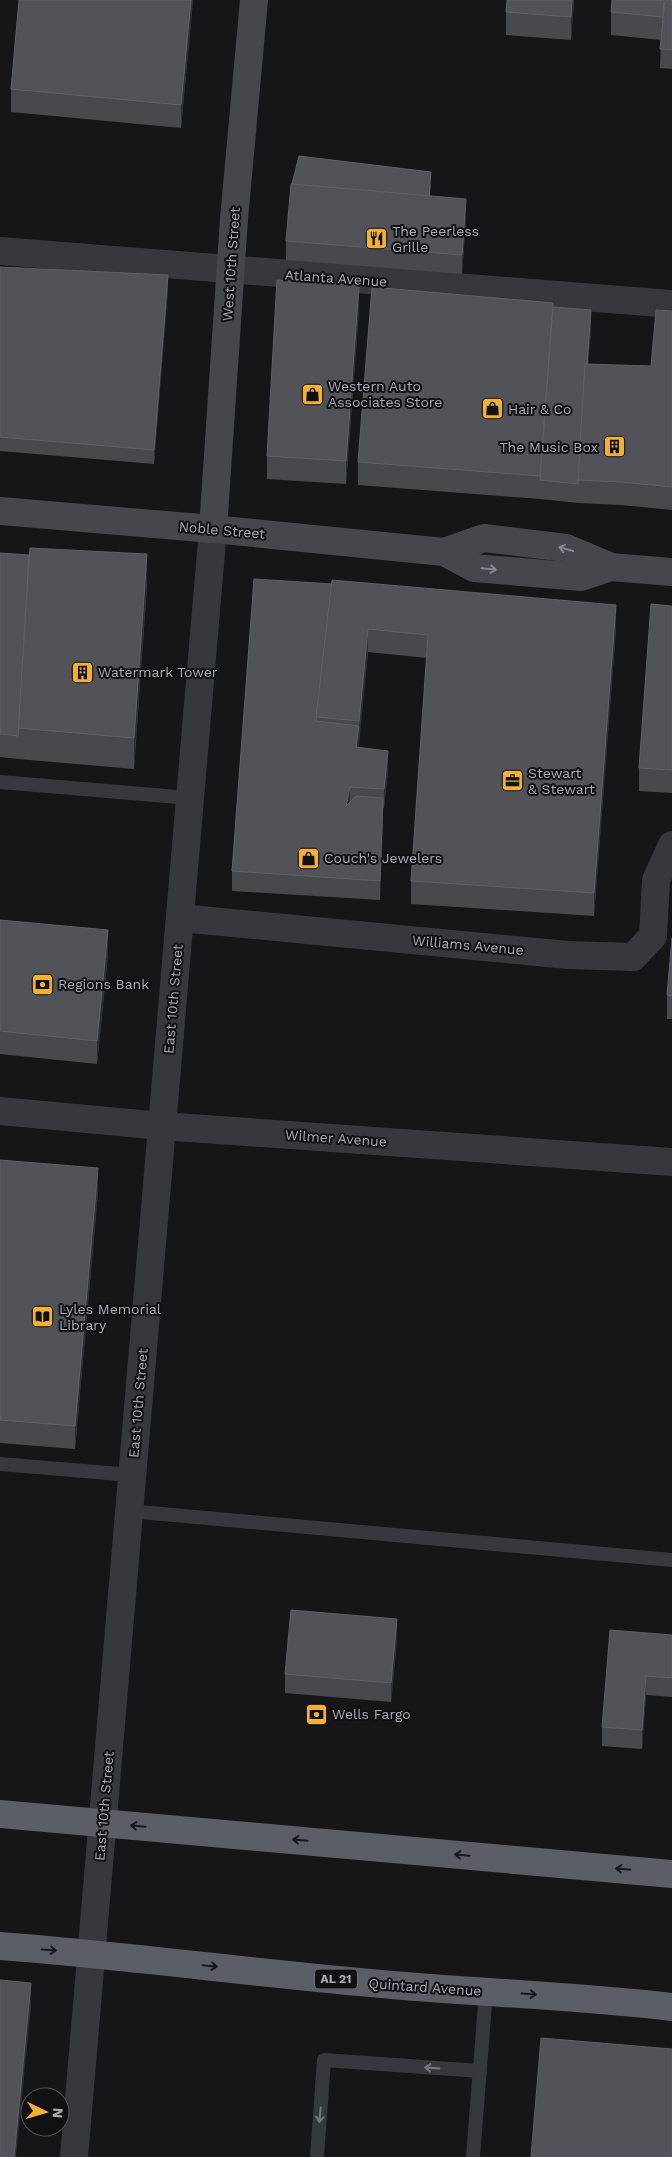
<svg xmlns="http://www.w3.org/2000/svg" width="672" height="2157" viewBox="0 0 672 2157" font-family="'Work Sans',sans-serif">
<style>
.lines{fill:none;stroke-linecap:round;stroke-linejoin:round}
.service{stroke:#37383d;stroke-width:14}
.minor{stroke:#37383d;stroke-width:28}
.tertiary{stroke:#37383d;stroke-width:28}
.secondary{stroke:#45474d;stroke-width:28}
.trunk{stroke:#5b5e65;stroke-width:28}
.wall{fill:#47494d}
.shaded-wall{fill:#2f3033}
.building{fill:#525359;stroke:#5f6168}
.oneway{stroke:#858993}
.oneway2{stroke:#18191b}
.oneway3{stroke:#757881}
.labels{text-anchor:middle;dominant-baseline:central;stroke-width:4;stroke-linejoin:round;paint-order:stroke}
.shield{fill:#111113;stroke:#7b7e86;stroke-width:1}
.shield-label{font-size:12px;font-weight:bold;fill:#a8adb8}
.poi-label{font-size:14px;fill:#a8adb8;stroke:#111113;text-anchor:start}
.street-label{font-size:14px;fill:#a8adb8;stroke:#111113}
</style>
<rect width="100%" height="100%" fill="#161618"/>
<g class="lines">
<g class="service">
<polyline points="0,782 190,798"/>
<polyline points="0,1464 132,1475"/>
<polyline points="129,1511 672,1560"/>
<polyline points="317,2157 324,2060 480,2071"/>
<polyline points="473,2157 486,1991"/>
</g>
<g class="minor">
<polyline points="0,251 672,304"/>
<polyline points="180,918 568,955 633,957 653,936 656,880 672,845"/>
<polyline points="0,1111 162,1126 672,1162"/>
</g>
<polyline class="tertiary" points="74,2157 213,529"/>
<g class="secondary">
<polyline points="0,511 213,529 444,552 474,568 581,577 611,567"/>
<polyline points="213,529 234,219 254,0"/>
<polyline points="444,552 484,538 566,548 611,567 672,572"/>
</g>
<g class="trunk">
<polyline points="0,1814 672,1874"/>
<path d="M0,1946C131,1956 261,1974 392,1985C486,1993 579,1996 672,2007"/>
</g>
</g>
<g class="wall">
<polygon points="193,0 181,128 11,112 11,89"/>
<polygon points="574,0 571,40 506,35 506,12"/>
<polygon points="672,0 672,69 660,68 661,40 611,35 611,12"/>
<polygon points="431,185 430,196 466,218 462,274 286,260 286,241"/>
<polygon points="0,267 168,289 154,464 0,451"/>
<polygon points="553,307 591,329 588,364 651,366 672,311 672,510 621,505 578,503 540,499 358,485 358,462"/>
<polygon points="359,309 346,484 267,479 267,456"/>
<polygon points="0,553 147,585 134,769 18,759 0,757"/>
<polygon points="254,579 616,628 594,916 411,904 411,881 427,658 368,652 358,747 388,770 384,808 383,808 380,900 232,891 232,871"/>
<polygon points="672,606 672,793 639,791 639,768"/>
<polygon points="0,920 108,954 97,1064 0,1054"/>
<polygon points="672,938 672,1019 667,1019 667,995"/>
<polygon points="0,1160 98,1192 75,1449 0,1443"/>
<polygon points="672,1635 672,1697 646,1695 642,1749 602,1746 602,1727"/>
<polygon points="397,1638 391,1702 285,1693 285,1674"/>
</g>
<g class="shaded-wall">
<polygon points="191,0 193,0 181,128 181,105"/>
<polygon points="572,0 574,0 571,40 571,17"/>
<polygon points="466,199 466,218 462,274 462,255"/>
<polygon points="168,275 168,289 154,464 154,450"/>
<polygon points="359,286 359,309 346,484 346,461"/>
<polygon points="591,310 591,329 580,480 579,480"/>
<polygon points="147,554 147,585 134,769 134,738"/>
<polygon points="616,605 616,628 594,916 594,893"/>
<polygon points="368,629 368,652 359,745 356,766 356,747 359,726"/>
<polygon points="388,751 388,770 384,808 384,789"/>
<polygon points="350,787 350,806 346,806"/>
<polygon points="383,798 383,817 380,900 380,881"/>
<polygon points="108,930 108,954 97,1064 97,1041"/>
<polygon points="98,1168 98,1192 75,1449 75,1426"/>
<polygon points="397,1619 397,1638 391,1702 391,1683"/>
<polygon points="646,1676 646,1695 642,1749 642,1730"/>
<polygon points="31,1983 31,2006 16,2157 14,2157"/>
</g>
<g class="building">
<polygon points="19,0 191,0 181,105 11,89"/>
<polygon points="507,0 572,0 571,17 506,12"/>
<polygon points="612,0 664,0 663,17 611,12"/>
<polygon points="665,0 672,0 672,50 660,49"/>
<polygon points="299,156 431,172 429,196 292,184"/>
<polygon points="291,184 466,199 462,255 286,241"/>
<polygon points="0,267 168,275 154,450 0,437"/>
<polygon points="277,280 359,286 346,461 267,456"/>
<polygon points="372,287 553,303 540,476 358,462"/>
<polygon points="553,307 591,310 587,364 585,364 578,484 540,480"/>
<polygon points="656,310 672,311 672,487 621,482 578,480 585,364 651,366"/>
<polygon points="30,548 147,554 134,738 18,728"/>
<polygon points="0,553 29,555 18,736 0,734"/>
<polygon points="254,579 332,584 316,721 359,726 356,747 388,751 384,789 350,787 346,806 356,796 383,798 380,881 232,871"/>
<polygon points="332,580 616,605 594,893 411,881 428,635 368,629 359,721 316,717"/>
<polygon points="651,604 672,606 672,770 639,768"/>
<polygon points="0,920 108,930 97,1041 0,1031"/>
<polygon points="672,938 672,996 667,995"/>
<polygon points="0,1160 98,1168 75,1426 0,1420"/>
<polygon points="291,1610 397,1619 391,1683 285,1674"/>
<polygon points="610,1630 672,1635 672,1678 646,1676 642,1730 602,1727"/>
<polygon points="0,1980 31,1983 14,2157 0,2157"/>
<polygon points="541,2038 672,2049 672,2157 531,2157"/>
</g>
<defs><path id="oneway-shaft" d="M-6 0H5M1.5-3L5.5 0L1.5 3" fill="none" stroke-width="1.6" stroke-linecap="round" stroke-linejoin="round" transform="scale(1.25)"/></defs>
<g class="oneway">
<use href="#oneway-shaft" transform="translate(566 549) rotate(-165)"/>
<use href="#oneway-shaft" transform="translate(489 569) rotate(5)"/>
</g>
<g class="oneway2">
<use href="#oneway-shaft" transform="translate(138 1826) rotate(-175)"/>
<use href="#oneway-shaft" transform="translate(300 1840) rotate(-175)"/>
<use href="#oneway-shaft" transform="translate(462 1855) rotate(-175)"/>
<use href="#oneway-shaft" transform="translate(623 1869) rotate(-175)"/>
<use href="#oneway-shaft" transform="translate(49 1950) rotate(4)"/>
<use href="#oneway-shaft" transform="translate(210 1966) rotate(6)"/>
<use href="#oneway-shaft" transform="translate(529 1994) rotate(4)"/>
</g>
<g class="oneway3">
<use href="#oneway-shaft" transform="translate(432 2068) rotate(-176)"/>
<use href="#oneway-shaft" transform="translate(320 2115) rotate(95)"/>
</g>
<defs>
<symbol id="restaurant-square" viewBox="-11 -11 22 22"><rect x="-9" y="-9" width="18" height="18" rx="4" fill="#f2b134" stroke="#111113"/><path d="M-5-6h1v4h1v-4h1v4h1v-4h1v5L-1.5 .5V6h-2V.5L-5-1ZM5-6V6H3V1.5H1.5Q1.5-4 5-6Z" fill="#111"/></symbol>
<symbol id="shop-square" viewBox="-11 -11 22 22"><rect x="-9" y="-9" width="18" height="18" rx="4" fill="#f2b134" stroke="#111113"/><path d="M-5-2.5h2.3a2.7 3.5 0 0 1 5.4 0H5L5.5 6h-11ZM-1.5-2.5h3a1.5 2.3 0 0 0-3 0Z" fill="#111"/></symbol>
<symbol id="building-square" viewBox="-11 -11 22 22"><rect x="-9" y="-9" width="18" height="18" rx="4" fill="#f2b134" stroke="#111113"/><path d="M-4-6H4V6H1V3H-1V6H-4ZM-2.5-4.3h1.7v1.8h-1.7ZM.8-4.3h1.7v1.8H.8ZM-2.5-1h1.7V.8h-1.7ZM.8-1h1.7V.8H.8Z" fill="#111"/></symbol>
<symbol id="office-square" viewBox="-11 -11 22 22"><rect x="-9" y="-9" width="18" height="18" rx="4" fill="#f2b134" stroke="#111113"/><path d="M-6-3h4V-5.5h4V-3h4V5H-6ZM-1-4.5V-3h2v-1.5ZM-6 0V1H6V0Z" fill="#111"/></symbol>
<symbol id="bank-square" viewBox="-11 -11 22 22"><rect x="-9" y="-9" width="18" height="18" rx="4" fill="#f2b134" stroke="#111113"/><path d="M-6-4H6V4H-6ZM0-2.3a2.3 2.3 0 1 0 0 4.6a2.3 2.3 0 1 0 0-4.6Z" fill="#111"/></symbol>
<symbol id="library-square" viewBox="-11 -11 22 22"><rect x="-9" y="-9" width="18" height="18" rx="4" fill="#f2b134" stroke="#111113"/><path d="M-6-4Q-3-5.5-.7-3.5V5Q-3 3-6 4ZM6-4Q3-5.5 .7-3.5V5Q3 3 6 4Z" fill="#111"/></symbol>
</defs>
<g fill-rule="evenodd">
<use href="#restaurant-square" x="364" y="226" width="25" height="25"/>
<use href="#shop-square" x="300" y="382" width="25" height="25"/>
<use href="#shop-square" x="480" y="396" width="25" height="25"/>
<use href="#building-square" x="602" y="434" width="25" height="25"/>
<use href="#building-square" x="70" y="660" width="25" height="25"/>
<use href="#office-square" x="500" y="768" width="25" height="25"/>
<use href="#shop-square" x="296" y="846" width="25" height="25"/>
<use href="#bank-square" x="30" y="972" width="25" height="25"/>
<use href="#library-square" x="30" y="1304" width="25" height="25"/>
<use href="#bank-square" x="304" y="1702" width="25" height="25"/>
</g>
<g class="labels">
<rect class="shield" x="315" y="1969.5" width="42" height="19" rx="4"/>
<g class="shield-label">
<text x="336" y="1979">AL 21</text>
</g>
<g class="poi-label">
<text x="392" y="231">The Peerless<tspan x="392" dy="16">Grille</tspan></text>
<text x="328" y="386">Western Auto<tspan x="328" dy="16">Associates Store</tspan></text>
<text x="508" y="409">Hair &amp; Co</text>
<text x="598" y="447" text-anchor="end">The Music Box</text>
<text x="98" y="672">Watermark Tower</text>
<text x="528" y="773">Stewart<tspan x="528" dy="16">&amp; Stewart</tspan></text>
<text x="324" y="858">Couch's Jewelers</text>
<text x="58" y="984">Regions Bank</text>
<text x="59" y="1309">Lyles Memorial<tspan x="59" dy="16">Library</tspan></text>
<text x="332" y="1714">Wells Fargo</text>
</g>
<g class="street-label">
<text transform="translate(231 264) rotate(-86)">West 10th Street</text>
<text transform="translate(336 278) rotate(4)">Atlanta Avenue</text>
<text transform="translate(222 530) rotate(5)">Noble Street</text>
<text transform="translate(468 945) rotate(5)">Williams Avenue</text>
<text transform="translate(173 999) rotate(-85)">East 10th Street</text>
<text transform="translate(336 1138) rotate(4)">Wilmer Avenue</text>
<text transform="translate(138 1403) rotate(-85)">East 10th Street</text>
<text transform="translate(104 1806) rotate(-85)">East 10th Street</text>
<text transform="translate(425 1987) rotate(4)">Quintard Avenue</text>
</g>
</g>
<g transform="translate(45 2112) rotate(95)"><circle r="24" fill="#111113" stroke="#4d4f55"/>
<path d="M0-4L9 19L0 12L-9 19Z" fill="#f2b134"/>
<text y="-8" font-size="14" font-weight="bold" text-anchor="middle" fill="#a8adb8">N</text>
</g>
</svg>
